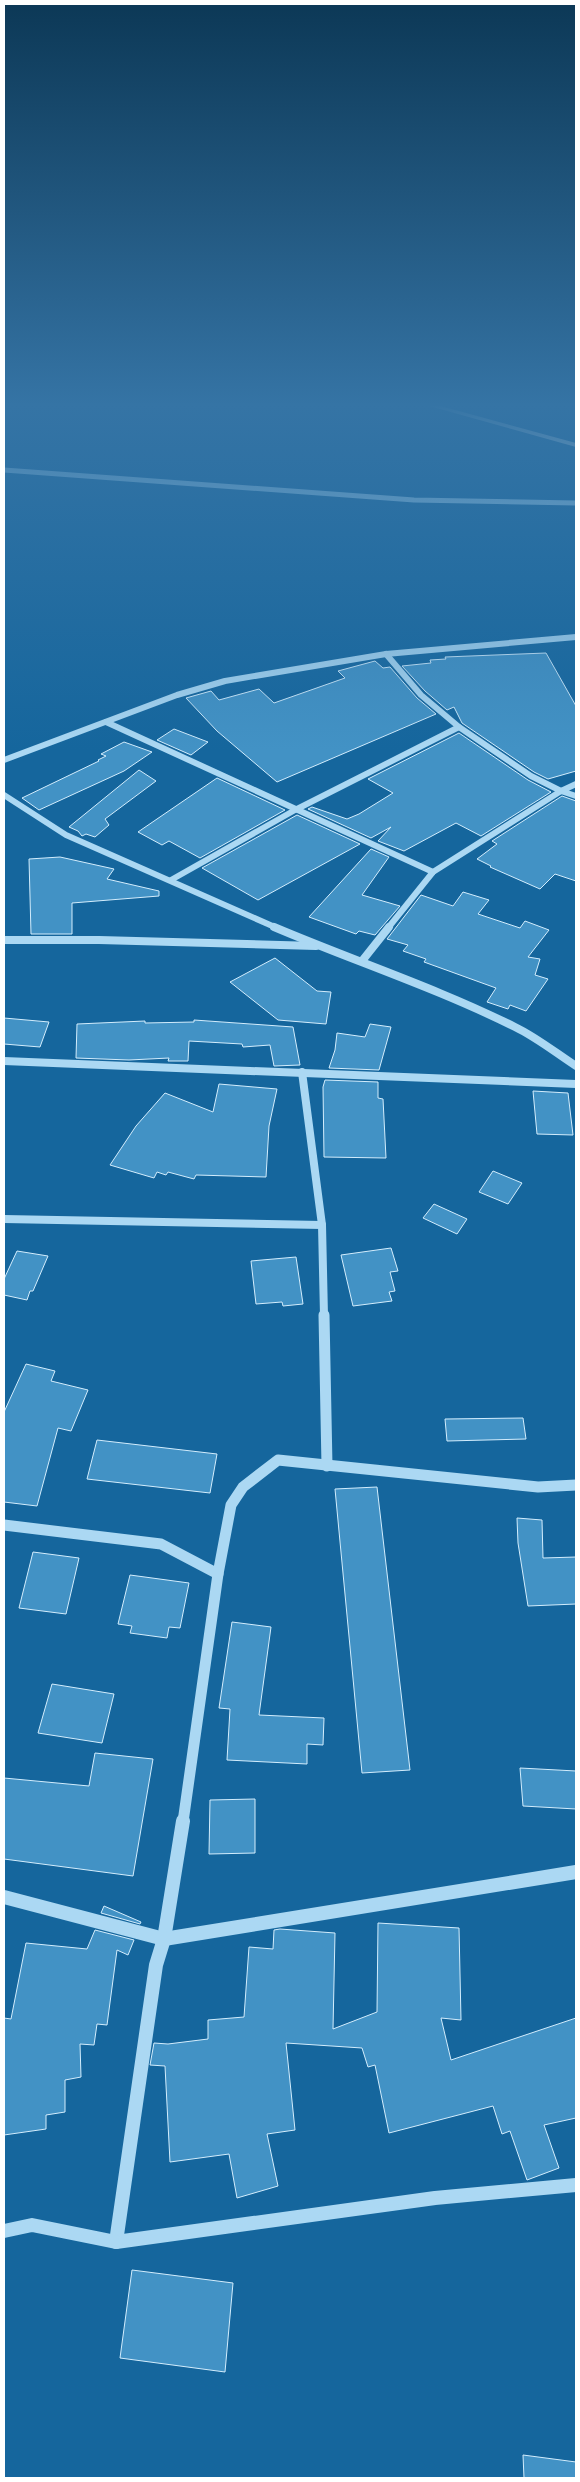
<svg xmlns="http://www.w3.org/2000/svg" width="580" height="2482" viewBox="0 0 580 2482" font-family="Signika,sans-serif">
<style>
.building{fill:#4292c5;stroke:#d3edfd}
.lines{fill:none;stroke-linecap:round;stroke-linejoin:round}
.minor-far4{stroke:#abd8f3;stroke-width:5}
.minor-far3{stroke:#abd8f3;stroke-width:6}
.minor-far2{stroke:#abd8f3;stroke-width:8}
.minor-far1{stroke:#abd8f3;stroke-width:11}
.minor{stroke:#abd8f3;stroke-width:14}
.highway{fill:#fff;fill-rule:evenodd}
</style>
<rect width="100%" height="100%" fill="#15669d"/>
<g class="building">
<polygon points="546,653 576,706 576,771 548,779 534,772 462,723 454,707 447,710 425,691 402,666 431,663 430,660 446,659 445,657"/>
<polygon points="375,661 383,668 390,667 417,698 436,714 277,782 217,731 186,698 211,691 219,700 259,689 274,703 345,678 338,671"/>
<polygon points="174,729 208,742 191,755 157,740"/>
<polygon points="459,733 528,780 551,792 481,836 456,823 404,851 378,841 391,827 371,838 308,809 312,807 347,819 359,814 393,793 368,779"/>
<polygon points="124,742 152,752 124,771 39,810 22,798 99,761 98,760 106,756 101,754"/>
<polygon points="139,770 156,781 105,819 109,825 95,837 86,834 82,836 78,831 69,827"/>
<polygon points="217,778 285,810 200,858 169,841 162,845 138,832"/>
<polygon points="562,796 576,801 576,881 555,874 540,889 490,867 491,866 477,859 497,844 492,841"/>
<polygon points="297,815 360,844 258,900 202,868"/>
<polygon points="371,849 389,857 362,895 400,906 375,935 359,931 356,934 309,917"/>
<polygon points="60,857 114,869 107,879 159,891 159,896 72,903 72,934 31,934 29,859"/>
<polygon points="463,892 489,900 478,914 520,928 525,921 549,930 528,957 540,959 535,975 548,979 526,1011 510,1005 508,1009 487,1002 496,988 424,962 426,959 403,951 408,945 387,939 421,895 453,906"/>
<polygon points="275,958 317,991 331,992 326,1024 278,1020 230,982"/>
<polygon points="4,1018 49,1022 40,1047 4,1044"/>
<polygon points="194,1020 293,1027 300,1065 274,1066 270,1045 243,1047 242,1044 189,1041 188,1061 168,1061 169,1058 129,1060 76,1058 77,1024 145,1021 145,1023 194,1022"/>
<polygon points="370,1024 391,1027 379,1070 329,1068 335,1050 337,1033 365,1037"/>
<polygon points="325,1080 378,1082 378,1098 383,1099 386,1158 324,1157 323,1087"/>
<polygon points="219,1084 277,1089 269,1126 266,1177 196,1175 194,1179 168,1172 166,1175 157,1172 154,1178 110,1165 136,1126 165,1093 213,1112"/>
<polygon points="533,1091 568,1093 573,1135 537,1134"/>
<polygon points="493,1171 522,1183 508,1204 479,1192"/>
<polygon points="434,1204 467,1219 457,1234 423,1218"/>
<polygon points="391,1248 398,1271 390,1272 395,1291 389,1292 392,1301 353,1306 341,1255"/>
<polygon points="17,1251 48,1256 33,1291 30,1291 27,1300 4,1295 4,1279"/>
<polygon points="296,1257 303,1304 283,1306 282,1302 256,1304 251,1261"/>
<polygon points="26,1364 55,1371 51,1381 88,1390 71,1431 58,1428 37,1506 4,1502 4,1412"/>
<polygon points="523,1418 526,1439 447,1441 445,1419"/>
<polygon points="97,1440 217,1454 210,1493 87,1479"/>
<polygon points="377,1487 410,1770 362,1773 335,1489"/>
<polygon points="517,1518 542,1520 543,1558 576,1557 576,1604 528,1606 518,1543"/>
<polygon points="33,1552 79,1558 66,1614 19,1608"/>
<polygon points="130,1575 189,1583 180,1628 169,1627 167,1638 130,1633 132,1626 118,1624"/>
<polygon points="232,1622 271,1627 259,1715 324,1718 323,1745 307,1744 307,1764 227,1760 230,1709 219,1708"/>
<polygon points="52,1684 114,1694 102,1743 38,1733"/>
<polygon points="95,1753 153,1759 133,1876 4,1859 4,1778 89,1786"/>
<polygon points="520,1768 576,1771 576,1809 523,1806"/>
<polygon points="255,1799 255,1853 209,1854 210,1800"/>
<polygon points="104,1906 141,1922 140,1924 101,1913"/>
<polygon points="378,1923 459,1928 461,2020 441,2018 451,2060 576,2018 576,2118 544,2125 559,2168 527,2180 510,2131 502,2134 493,2106 389,2133 375,2065 368,2067 362,2048 286,2043 295,2130 267,2134 278,2186 237,2198 229,2154 170,2162 165,2066 150,2065 154,2043 168,2044 208,2039 208,2020 244,2017 249,1947 273,1949 274,1930 280,1929 335,1933 333,2029 377,2012"/>
<polygon points="95,1930 134,1940 128,1955 117,1950 107,2025 97,2024 94,2045 80,2044 81,2077 65,2080 65,2112 46,2115 46,2129 4,2135 4,2018 11,2019 26,1943 87,1949"/>
<polygon points="132,2270 233,2283 225,2372 120,2358"/>
<polygon points="523,2455 576,2462 576,2478 524,2478"/>
</g>
<g class="lines">
<polyline class="minor-far4" points="4,470 414,500 576,503"/>
<g class="minor-far3">
<polyline points="386,654 421,695 459,727"/>
<polyline points="106,722 433,872"/>
<polyline points="4,760 177,695 225,681 386,654 576,637"/>
<polyline points="576,784 561,791 576,796"/>
<polyline points="4,795 66,835 277,928"/>
<polyline points="171,880 295,810 459,727 531,776 561,791"/>
<polyline points="388,928 433,872 561,791"/>
</g>
<g class="minor-far2">
<path d="M274,927C354,961 437,988 515,1027C536,1037 556,1053 576,1066"/>
<polyline points="4,940 99,940 316,946"/>
<polyline points="362,961 389,927"/>
<polyline points="4,1061 576,1084"/>
<polyline points="302,1072 322,1225 324,1316"/>
<polyline points="4,1219 322,1225"/>
</g>
<g class="minor-far1">
<polyline points="324,1315 327,1466"/>
<polyline points="4,1525 161,1544 218,1574"/>
<polyline points="183,1822 218,1574 231,1505 243,1487 278,1460 538,1487 576,1485"/>
</g>
<g class="minor">
<polyline points="183,1821 164,1939 156,1965 116,2242 435,2198 576,2185"/>
<polyline points="4,1897 164,1939 576,1872"/>
<polyline points="4,2231 32,2225 116,2242"/>
</g>
<polygon class="highway" points="415,402 426,402 576,443 576,447"/>
</g>
<linearGradient id="sky" x2="0" y2="1"><stop stop-color="#0c3856"/><stop offset="0.54" stop-color="#3574a5"/><stop offset="1" stop-color="#3574a5" stop-opacity="0"/></linearGradient>
<rect width="580" height="750" fill="url(#sky)"/>
<rect width="580" height="2482" fill="none" stroke="#ffffff" stroke-width="10"/>
</svg>
